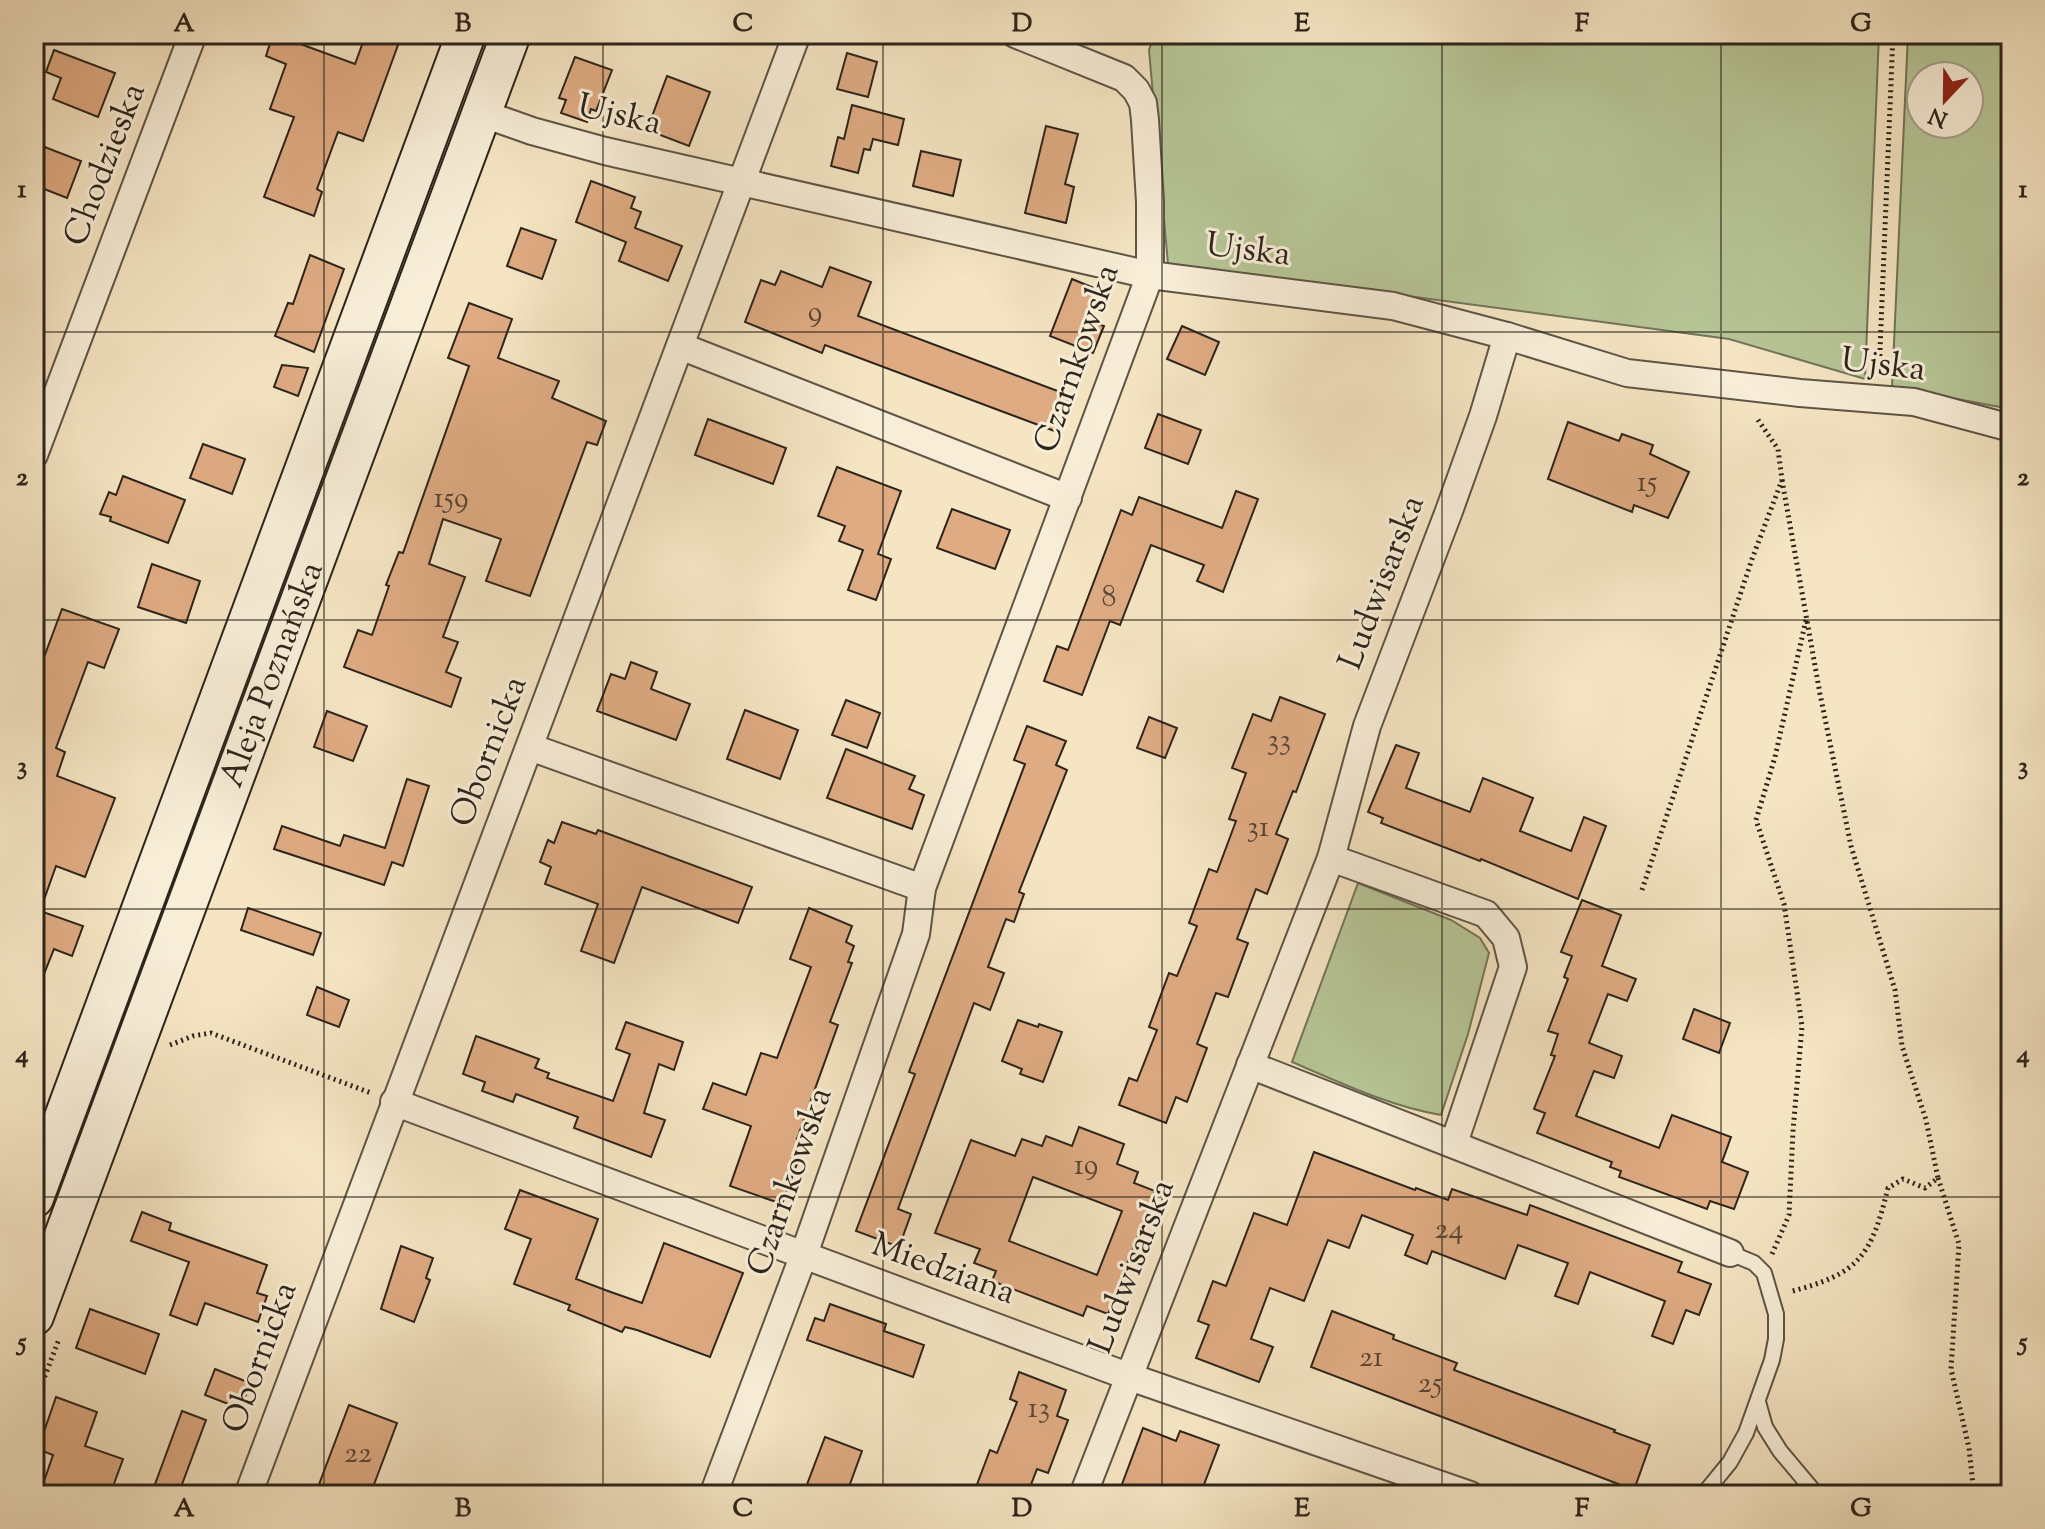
<svg xmlns="http://www.w3.org/2000/svg" width="2045" height="1529" viewBox="0 0 2045 1529" font-family="'Sorts Mill Goudy',serif">
<style>
.green{fill:#b7c697;stroke:#727559;stroke-width:2;fill-rule:evenodd}
.building{fill:#dfab83;stroke:#2d241b;stroke-width:2;fill-rule:evenodd}
.lines{fill:none;stroke-linecap:round;stroke-linejoin:round}
.lane-casing{stroke:#5f5445;stroke-width:18}
.street-casing{stroke:#5f5445;stroke-width:30}
.secondary-casing{stroke:#2d241b;stroke-width:42}
.path{stroke:#2d241b;stroke-width:5;stroke-dasharray:2 4;stroke-linecap:butt}
.lane{stroke:#f8eed8;stroke-width:14}
.street{stroke:#f8eed8;stroke-width:26}
.secondary{stroke:#f8eed8;stroke-width:38}
.grid{fill:none;stroke:#2d241b;stroke-width:2;stroke-opacity:0.55}
.labels{text-anchor:middle;dominant-baseline:central;stroke-width:6;stroke-linejoin:round;paint-order:stroke}
.number-label{font-size:30px;fill:#5a4635}
.street-label{font-size:34px;fill:#2d241b;stroke:#f8eed8}
.neatline{fill:none;stroke:#2d241b;stroke-width:3}
.grid-label{font-size:26px;text-anchor:middle;font-weight:bold;fill:#2d241b}
</style>
<rect width="100%" height="100%" fill="#f5e5c3"/>
<filter id="stains"><feTurbulence type="fractalNoise" baseFrequency=".0025" numOctaves="4"/><feColorMatrix values="0 0 0 0 .2 0 0 0 0 .09 0 0 0 0 .02 0 0 0 .5 -.17"/></filter>
<radialGradient id="worn" r=".72"><stop offset=".6" stop-color="#630" stop-opacity="0"/><stop offset="1" stop-color="#630" stop-opacity=".3"/></radialGradient>
<g class="green">
<polygon points="1155,34 1879,34 1865,379 1729,339 1168,264 1149,50"/>
<path d="M1908,34H2011V409L1892,387ZM1921,76H1969V124H1921Z"/>
<path d="M1358,883L1451,920L1480,938L1489,953L1468,1034L1441,1115C1389,1106 1341,1083 1292,1062Z"/>
</g>
<g class="building">
<polygon points="273,34 355,64 366,34 402,34 363,141 338,132 317,189 322,192 314,216 264,197 294,117 270,109 286,64 266,56"/>
<polygon points="54,50 115,73 98,117 53,99 61,78 46,72"/>
<polygon points="847,53 877,62 868,97 837,89"/>
<polygon points="575,57 612,70 596,111 591,109 587,122 561,113 566,100 559,98"/>
<polygon points="667,76 710,92 689,146 647,130"/>
<polygon points="852,105 904,119 898,145 873,139 870,150 864,149 858,173 831,166 838,137 844,139"/>
<polygon points="1046,126 1078,134 1065,184 1074,187 1066,223 1025,213"/>
<polygon points="42,146 81,161 67,198 34,185 34,166"/>
<polygon points="921,151 961,160 953,196 913,186"/>
<polygon points="591,181 635,197 631,208 641,212 635,228 682,246 668,281 619,261 626,242 576,222"/>
<polygon points="521,228 556,240 542,279 507,266"/>
<polygon points="310,255 344,269 314,352 275,336 288,303 293,304"/>
<polygon points="830,267 871,282 858,316 1071,396 1057,432 825,345 822,353 745,322 761,280 775,285 781,271 822,287"/>
<polygon points="1072,279 1099,290 1087,320 1104,326 1093,353 1050,336"/>
<polygon points="469,303 512,319 498,358 559,381 552,398 606,421 597,445 587,442 530,596 486,581 501,539 443,519 429,564 465,577 443,637 458,642 446,672 461,678 451,707 344,667 358,630 372,635 389,586 386,585 399,552 403,553 469,366 448,358"/>
<polygon points="1182,326 1219,342 1205,375 1167,359"/>
<polygon points="282,365 308,368 298,396 274,387"/>
<polygon points="1158,414 1201,430 1188,464 1145,448"/>
<polygon points="708,419 786,448 773,484 695,455"/>
<polygon points="1568,422 1619,441 1622,434 1653,445 1650,454 1689,472 1668,518 1634,505 1632,512 1548,479"/>
<polygon points="203,444 245,459 232,494 190,478"/>
<polygon points="837,467 901,491 878,554 891,559 876,600 848,590 863,550 839,541 845,526 818,516"/>
<polygon points="123,476 185,500 168,543 110,521 111,517 100,514 109,492 116,495"/>
<polygon points="1236,491 1258,499 1223,592 1197,581 1204,565 1151,545 1120,625 1110,621 1082,695 1044,681 1057,646 1068,650 1121,510 1132,515 1139,497 1222,528"/>
<polygon points="952,509 1010,530 995,569 937,548"/>
<polygon points="152,564 200,581 186,623 138,607"/>
<polygon points="62,609 119,629 104,668 88,662 56,748 65,752 57,776 115,798 85,877 56,866 40,911 83,926 72,956 54,949 36,994 34,994 34,684"/>
<polygon points="631,662 657,672 651,689 690,704 676,740 597,711 611,674 625,679"/>
<polygon points="1280,697 1325,714 1296,792 1293,791 1276,834 1288,839 1267,894 1256,889 1237,939 1248,943 1228,997 1216,993 1197,1044 1207,1048 1187,1102 1176,1097 1166,1123 1119,1105 1129,1078 1137,1081 1157,1030 1149,1027 1169,973 1177,976 1197,926 1189,923 1209,869 1217,872 1236,821 1229,819 1246,773 1232,768 1253,714 1271,721"/>
<polygon points="846,700 880,713 867,748 832,735"/>
<polygon points="745,710 798,730 780,779 727,759"/>
<polygon points="327,711 367,726 353,761 314,747"/>
<polygon points="1149,717 1177,728 1165,758 1137,748"/>
<polygon points="1027,726 1066,741 1056,765 1067,770 1019,892 1024,894 1014,922 1006,919 988,967 1004,973 990,1010 974,1003 898,1209 911,1214 899,1247 856,1231 915,1074 909,1072 1025,764 1014,760"/>
<polygon points="1396,745 1419,753 1406,788 1470,812 1483,778 1533,798 1520,831 1571,851 1584,817 1606,826 1578,899 1481,859 1480,861 1381,823 1383,818 1368,812"/>
<polygon points="846,749 915,776 909,789 924,795 912,829 827,798"/>
<polygon points="407,779 429,786 403,866 392,862 384,885 274,849 282,826 340,846 344,835 385,848"/>
<polygon points="562,822 596,834 598,830 752,887 738,923 642,887 614,963 581,951 598,904 545,884 551,867 540,862 548,840 554,843"/>
<polygon points="1582,900 1621,915 1602,966 1636,979 1627,1001 1608,994 1589,1043 1622,1056 1614,1078 1594,1071 1576,1116 1659,1148 1672,1115 1731,1137 1722,1162 1748,1172 1734,1209 1710,1201 1707,1209 1619,1177 1621,1171 1610,1167 1612,1162 1537,1133 1545,1113 1534,1109 1555,1056 1551,1055 1558,1034 1548,1031 1568,979 1564,977 1572,956 1561,952"/>
<polygon points="248,908 321,933 313,955 241,930"/>
<polygon points="809,908 852,926 846,942 854,946 848,962 852,963 830,1022 838,1025 797,1139 805,1142 782,1204 730,1186 751,1126 703,1109 713,1083 746,1095 761,1053 777,1058 811,967 790,959"/>
<polygon points="317,987 349,1000 339,1027 307,1015"/>
<polygon points="1694,1009 1730,1023 1719,1053 1683,1039"/>
<polygon points="1018,1020 1038,1027 1039,1024 1062,1032 1043,1082 1020,1074 1022,1069 1002,1061"/>
<polygon points="626,1022 683,1042 674,1070 659,1064 644,1113 665,1120 651,1157 574,1128 578,1117 516,1094 513,1102 482,1091 485,1082 463,1074 476,1036 539,1059 535,1068 549,1073 547,1078 613,1101 630,1054 616,1049"/>
<path d="M1079,1127L1124,1144L1117,1164L1138,1172L1134,1183L1155,1191L1108,1314L1087,1306L1083,1316L992,1281L996,1271L974,1263L980,1249L935,1233L971,1140L1015,1156L1022,1139L1042,1146L1046,1136L1072,1146ZM1033,1177L1122,1211L1097,1275L1009,1241Z"/>
<polygon points="1314,1152 1415,1190 1416,1188 1448,1200 1452,1189 1527,1215 1530,1205 1682,1262 1678,1272 1711,1284 1699,1315 1686,1310 1673,1344 1652,1336 1665,1301 1590,1272 1578,1304 1555,1296 1568,1263 1518,1245 1505,1279 1432,1251 1427,1264 1405,1255 1413,1235 1362,1215 1349,1248 1328,1240 1304,1301 1270,1288 1251,1339 1273,1347 1259,1382 1196,1358 1209,1325 1198,1321 1213,1281 1226,1286 1254,1213 1287,1225"/>
<polygon points="520,1190 598,1219 576,1279 608,1291 642,1303 664,1243 743,1273 710,1357 637,1330 625,1327 622,1332 568,1310 570,1305 514,1284 531,1239 505,1229"/>
<polygon points="142,1212 171,1223 169,1230 267,1265 257,1293 267,1296 258,1322 205,1303 197,1325 170,1315 189,1262 131,1241"/>
<polygon points="401,1246 433,1258 426,1278 430,1280 414,1322 381,1309"/>
<polygon points="830,1304 886,1324 884,1331 924,1345 913,1377 807,1340 815,1318 824,1321"/>
<polygon points="90,1309 159,1334 145,1374 76,1348"/>
<polygon points="1332,1311 1394,1335 1393,1339 1457,1363 1454,1370 1615,1430 1614,1432 1650,1445 1634,1490 1311,1367"/>
<polygon points="215,1369 250,1383 241,1409 205,1395"/>
<polygon points="1019,1372 1066,1390 1057,1416 1068,1420 1048,1473 1037,1469 1027,1495 973,1495 990,1450 997,1453 1017,1402 1010,1399"/>
<polygon points="56,1397 97,1412 85,1446 123,1459 111,1492 99,1487 97,1494 73,1485 70,1495 56,1495 41,1490 53,1455 38,1449"/>
<polygon points="349,1405 397,1423 387,1450 370,1495 315,1495"/>
<polygon points="182,1411 206,1420 178,1495 151,1495"/>
<polygon points="1143,1428 1176,1441 1180,1431 1219,1445 1200,1495 1118,1495"/>
<polygon points="825,1437 862,1451 846,1495 803,1495"/>
</g>
<g class="lines">
<defs>
<g id="lane">
<polyline points="1758,1402 1765,1427 1780,1451 1817,1495"/>
<polyline points="1703,1495 1730,1462 1746,1433 1772,1360 1776,1339 1776,1314 1764,1273 1754,1263 1730,1253"/>
</g>
<g id="street">
<polyline points="481,113 532,131 605,151 1150,275 1393,306 1507,336 1627,373 1800,393 1914,402 2011,428"/>
<polyline points="680,346 1068,498"/>
<polyline points="34,455 193,34"/>
<polyline points="530,747 922,888"/>
<polyline points="1331,858 1486,914 1506,938 1513,967 1454,1143"/>
<polyline points="1250,1065 1730,1253"/>
<polyline points="394,1102 1130,1377 1470,1495"/>
<polyline points="248,1495 797,34"/>
<polyline points="713,1495 803,1257 916,934 922,888 1150,275 1150,202 1145,120 1143,103 1136,90 1124,78 1015,34"/>
<polyline points="1083,1495 1331,858 1367,726 1449,511 1483,416 1507,336"/>
</g>
<g id="secondary">
<polyline points="34,1198 466,34"/>
<path id="s1" d="M34,1316L511,34"/>
</g>
</defs>
<use href="#lane" class="lane-casing"/>
<use href="#street" class="street-casing"/>
<use href="#secondary" class="secondary-casing"/>
<g class="path">
<polyline points="1879,374 1893,34"/>
<path d="M1782,480L1820,694L1851,846L1895,990L1902,1046L1926,1120L1938,1178L1925,1188L1903,1179L1888,1188C1871,1257 1859,1274 1789,1292"/>
<polyline points="1642,890 1752,559 1782,480 1778,449 1756,417"/>
<polyline points="170,1045 193,1036 211,1033 371,1093"/>
<polyline points="1938,1178 1959,1244 1951,1369 1969,1448 1974,1495"/>
<polyline points="1772,1254 1789,1215 1793,1131 1802,1026 1784,904 1756,820 1775,757 1806,620"/>
<polyline points="34,1405 59,1339"/>
</g>
<use href="#lane" class="lane"/>
<use href="#street" class="street"/>
<use href="#secondary" class="secondary"/>
</g>
<path class="grid" d="M324,34V1495M603,34V1495M883,34V1495M1162,34V1495M1442,34V1495M1721,34V1495M34,332H2011M34,620H2011M34,909H2011M34,1197H2011"/>
<g class="labels">
<g class="number-label">
<text x="815" y="313">9</text>
<text x="1647" y="483">15</text>
<text x="451" y="499">159</text>
<text x="1109" y="598">8</text>
<text x="1279" y="741">33</text>
<text x="1258" y="828">31</text>
<text x="1086" y="1166">19</text>
<text x="1449" y="1230">24</text>
<text x="1371" y="1358">21</text>
<text x="1430" y="1384">25</text>
<text x="1039" y="1409">13</text>
<text x="358" y="1454">22</text>
</g>
<g class="street-label">
<text transform="translate(619 116) rotate(13)">Ujska</text>
<text transform="translate(106 165) rotate(-69)">Chodzieska</text>
<text transform="translate(1248 251) rotate(7)">Ujska</text>
<text transform="translate(1078 359) rotate(-71)">Czarnkowska</text>
<text transform="translate(1883 366) rotate(7)">Ujska</text>
<text transform="translate(1383 583) rotate(-69)">Ludwisarska</text>
<text stroke="none"><textPath href="#s1" startOffset="684">Aleja Poznańska</textPath></text>
<text transform="translate(490 752) rotate(-69)">Obornicka</text>
<text transform="translate(791 1182) rotate(-71)">Czarnkowska</text>
<text transform="translate(1133 1267) rotate(-69)">Ludwisarska</text>
<text transform="translate(943 1270) rotate(20)">Miedziana</text>
<text transform="translate(261 1358) rotate(-70)">Obornicka</text>
</g>
</g>
<rect width="2045" height="1529" fill="none" stroke="#f5e5c3" stroke-width="88"/>
<g transform="translate(1945 100) rotate(202)"><circle r="38" fill="#f8eed8" stroke="#a79d8c" stroke-width="2"/>
<path d="M0-6L14 30L0 20L-14 30Z" fill="#8f2418"/>
<text y="-12" font-size="22" font-weight="bold" text-anchor="middle" fill="#2d241b">N</text>
</g>
<rect x="44" y="44" width="1957" height="1441" class="neatline"/>
<g class="grid-label">
<text x="184" y="31">A</text>
<text x="463" y="31">B</text>
<text x="743" y="31">C</text>
<text x="1022" y="31">D</text>
<text x="1302" y="31">E</text>
<text x="1582" y="31">F</text>
<text x="1861" y="31">G</text>
<text x="22" y="197">1</text>
<text x="2023" y="197">1</text>
<text x="22" y="485">2</text>
<text x="2023" y="485">2</text>
<text x="22" y="774">3</text>
<text x="2023" y="774">3</text>
<text x="22" y="1062">4</text>
<text x="2023" y="1062">4</text>
<text x="22" y="1350">5</text>
<text x="2023" y="1350">5</text>
<text x="184" y="1516">A</text>
<text x="463" y="1516">B</text>
<text x="743" y="1516">C</text>
<text x="1022" y="1516">D</text>
<text x="1302" y="1516">E</text>
<text x="1582" y="1516">F</text>
<text x="1861" y="1516">G</text>
</g>
<rect width="100%" height="100%" filter="url(#stains)"/>
<rect width="100%" height="100%" fill="url(#worn)"/>
</svg>
